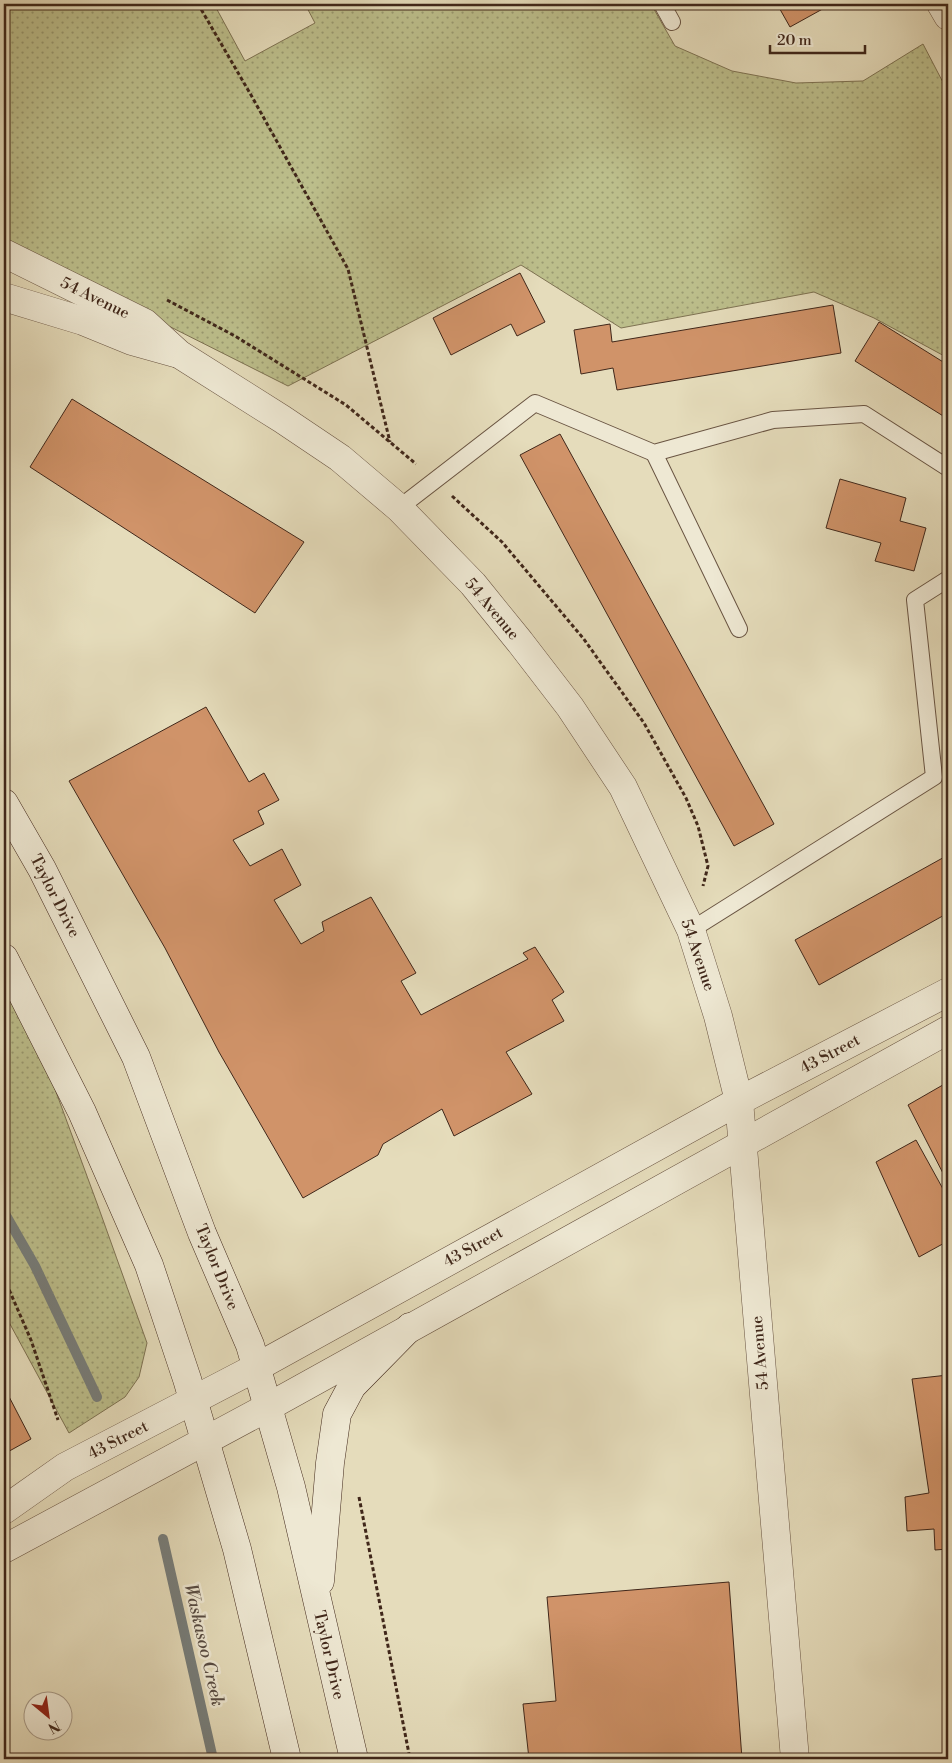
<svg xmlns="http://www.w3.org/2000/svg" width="952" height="1763" viewBox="0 0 952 1763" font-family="'Libre Bodoni',serif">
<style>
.park{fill:url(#park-dots);stroke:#7e7252}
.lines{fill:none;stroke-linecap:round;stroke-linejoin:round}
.stream{stroke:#777e7b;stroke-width:10}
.building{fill:#d09369;stroke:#40271a}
.service-casing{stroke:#695442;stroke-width:18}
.minor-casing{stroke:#695442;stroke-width:29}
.tertiary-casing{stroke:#695442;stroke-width:29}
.secondary-casing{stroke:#40271a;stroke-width:29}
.path{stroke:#40271a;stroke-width:3;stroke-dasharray:4 2.5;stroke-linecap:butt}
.service{stroke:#eee8d3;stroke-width:16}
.minor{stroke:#eee8d3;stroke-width:28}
.tertiary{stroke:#eee8d3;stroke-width:28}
.secondary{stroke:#eee8d3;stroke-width:28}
.labels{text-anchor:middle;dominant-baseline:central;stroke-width:5;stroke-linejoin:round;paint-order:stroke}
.street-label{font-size:16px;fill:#40271a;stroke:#eee8d3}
.water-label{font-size:18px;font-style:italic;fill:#574b42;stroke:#eee8d3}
</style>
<defs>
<pattern id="park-dots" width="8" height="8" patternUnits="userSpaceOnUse" patternTransform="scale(1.25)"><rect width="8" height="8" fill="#bcbe8b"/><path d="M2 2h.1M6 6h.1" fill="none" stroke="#9a9a71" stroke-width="1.8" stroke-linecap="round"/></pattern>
</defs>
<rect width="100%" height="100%" fill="#e5dcbb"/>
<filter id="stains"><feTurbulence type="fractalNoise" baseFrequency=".004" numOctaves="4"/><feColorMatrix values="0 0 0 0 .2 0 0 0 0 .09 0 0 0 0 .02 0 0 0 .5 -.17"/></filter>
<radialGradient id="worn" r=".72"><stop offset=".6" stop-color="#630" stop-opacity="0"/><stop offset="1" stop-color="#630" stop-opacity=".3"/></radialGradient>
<g class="park">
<polygon points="4,4 214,4 245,61 315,23 305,4 651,4 675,46 732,71 796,83 863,81 923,44 948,92 948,358 874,318 814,292 621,328 521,265 288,386 113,298 4,252"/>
<polygon points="4,978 52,1081 98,1206 147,1343 139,1377 125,1397 69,1433 4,1313"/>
</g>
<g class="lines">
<g class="stream">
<polyline points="4,1212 35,1266 97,1397"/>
<polyline points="163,1539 213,1759"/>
</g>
</g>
<g class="building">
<polygon points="777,4 827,4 828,6 790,27"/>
<polygon points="520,273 545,322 517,336 511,324 451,355 433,318"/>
<polygon points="833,305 841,353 617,390 613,368 581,374 574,330 610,324 612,342"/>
<polygon points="879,322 948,365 948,419 855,361"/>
<polygon points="72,399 304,542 255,613 30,467"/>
<polygon points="560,434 774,824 734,846 520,455"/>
<polygon points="840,479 906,498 900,521 926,528 914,571 875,561 881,543 826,528"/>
<polygon points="206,707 249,782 264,773 279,800 258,811 264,824 233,840 250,866 282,849 301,885 274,900 301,944 324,931 322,922 371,897 416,973 401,981 421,1015 528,959 523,953 535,947 564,992 552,1000 564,1021 506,1052 532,1094 454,1136 442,1109 383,1144 378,1155 303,1198 219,1052 165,948 69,781"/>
<polygon points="948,855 948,913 819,985 795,940"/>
<polygon points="948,1082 948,1183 908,1105"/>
<polygon points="916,1140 948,1198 948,1241 919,1257 876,1162"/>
<polygon points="948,1375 948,1549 935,1550 934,1529 907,1531 905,1497 929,1493 912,1379"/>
<polygon points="4,1387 31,1439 4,1454"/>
<polygon points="729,1582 742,1759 529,1759 523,1704 556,1701 547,1597"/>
</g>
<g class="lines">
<defs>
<g id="service">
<polyline points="662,4 672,22"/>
<polyline points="654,453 739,629"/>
<polyline points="399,508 535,403 654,453 773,420 864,414 948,468"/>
<polyline points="691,930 934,777 915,600 948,579"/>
</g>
<g id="minor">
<polyline points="4,253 145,323 179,354 282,419 340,458 399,508 473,584 520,642 570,707 623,787 691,930 718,1016 739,1101 795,1759"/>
<polyline points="4,297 83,321 132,341 175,353"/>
</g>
<g id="tertiary">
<polyline points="941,4 948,16"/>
<polyline points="4,1510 65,1467 257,1367 739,1101 948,992"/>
<polyline points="4,1549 268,1407 948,1030"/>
</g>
<g id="secondary">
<polyline points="4,803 42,869 136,1057 202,1233 250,1345 291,1487 354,1759"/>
<polyline points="4,958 82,1112 149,1265 187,1379 237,1549 287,1759"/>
<polyline points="320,1581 330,1463 337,1414 352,1386 410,1327"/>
</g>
</defs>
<use href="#service" class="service-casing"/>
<use href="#minor" class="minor-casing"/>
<use href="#tertiary" class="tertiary-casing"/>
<use href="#secondary" class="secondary-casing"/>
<g class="path">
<polyline points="198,4 251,95 348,269 390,442"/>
<polyline points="167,300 235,336 346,405 416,464"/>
<polyline points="452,496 502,542 583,638 644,723 686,798 698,826 708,866 703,886"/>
<polyline points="4,1278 31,1340 58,1420"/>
<polyline points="359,1497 410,1759"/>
</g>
<use href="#service" class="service"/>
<use href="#minor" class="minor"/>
<use href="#tertiary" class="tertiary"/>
<use href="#secondary" class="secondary"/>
</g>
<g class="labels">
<g class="street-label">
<text transform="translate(95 298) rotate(26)">54 Avenue</text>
<text transform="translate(492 609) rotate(50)">54 Avenue</text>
<text transform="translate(55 896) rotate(63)">Taylor Drive</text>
<text transform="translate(698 955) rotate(71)">54 Avenue</text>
<text transform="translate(830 1054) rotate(-28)">43 Street</text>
<text transform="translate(473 1247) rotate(-29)">43 Street</text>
<text transform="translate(217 1267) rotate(68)">Taylor Drive</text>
<text transform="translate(760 1353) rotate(-95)">54 Avenue</text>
<text transform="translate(118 1440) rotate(-27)">43 Street</text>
<text transform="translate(329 1655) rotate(77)">Taylor Drive</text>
</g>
<g class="water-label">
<text transform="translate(204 1645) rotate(77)">Waskasoo Creek</text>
</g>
</g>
<rect width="952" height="1763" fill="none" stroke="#e5dcbb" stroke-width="20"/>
<rect x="5" y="5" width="942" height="1753" fill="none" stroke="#40271a" stroke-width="2.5"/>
<rect x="10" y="10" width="932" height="1743" fill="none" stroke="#40271a"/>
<g transform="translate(48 1716) rotate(151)"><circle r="24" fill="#eee8d3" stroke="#a89b89"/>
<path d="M0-4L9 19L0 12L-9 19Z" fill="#8f2418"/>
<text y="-8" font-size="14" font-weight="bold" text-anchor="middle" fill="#40271a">N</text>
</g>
<path d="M770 45v8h95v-8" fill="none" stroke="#40271a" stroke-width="2.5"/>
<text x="777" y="45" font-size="15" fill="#40271a" stroke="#eee8d3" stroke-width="4" paint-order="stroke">20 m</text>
<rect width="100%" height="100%" filter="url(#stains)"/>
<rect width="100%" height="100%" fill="url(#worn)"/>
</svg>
